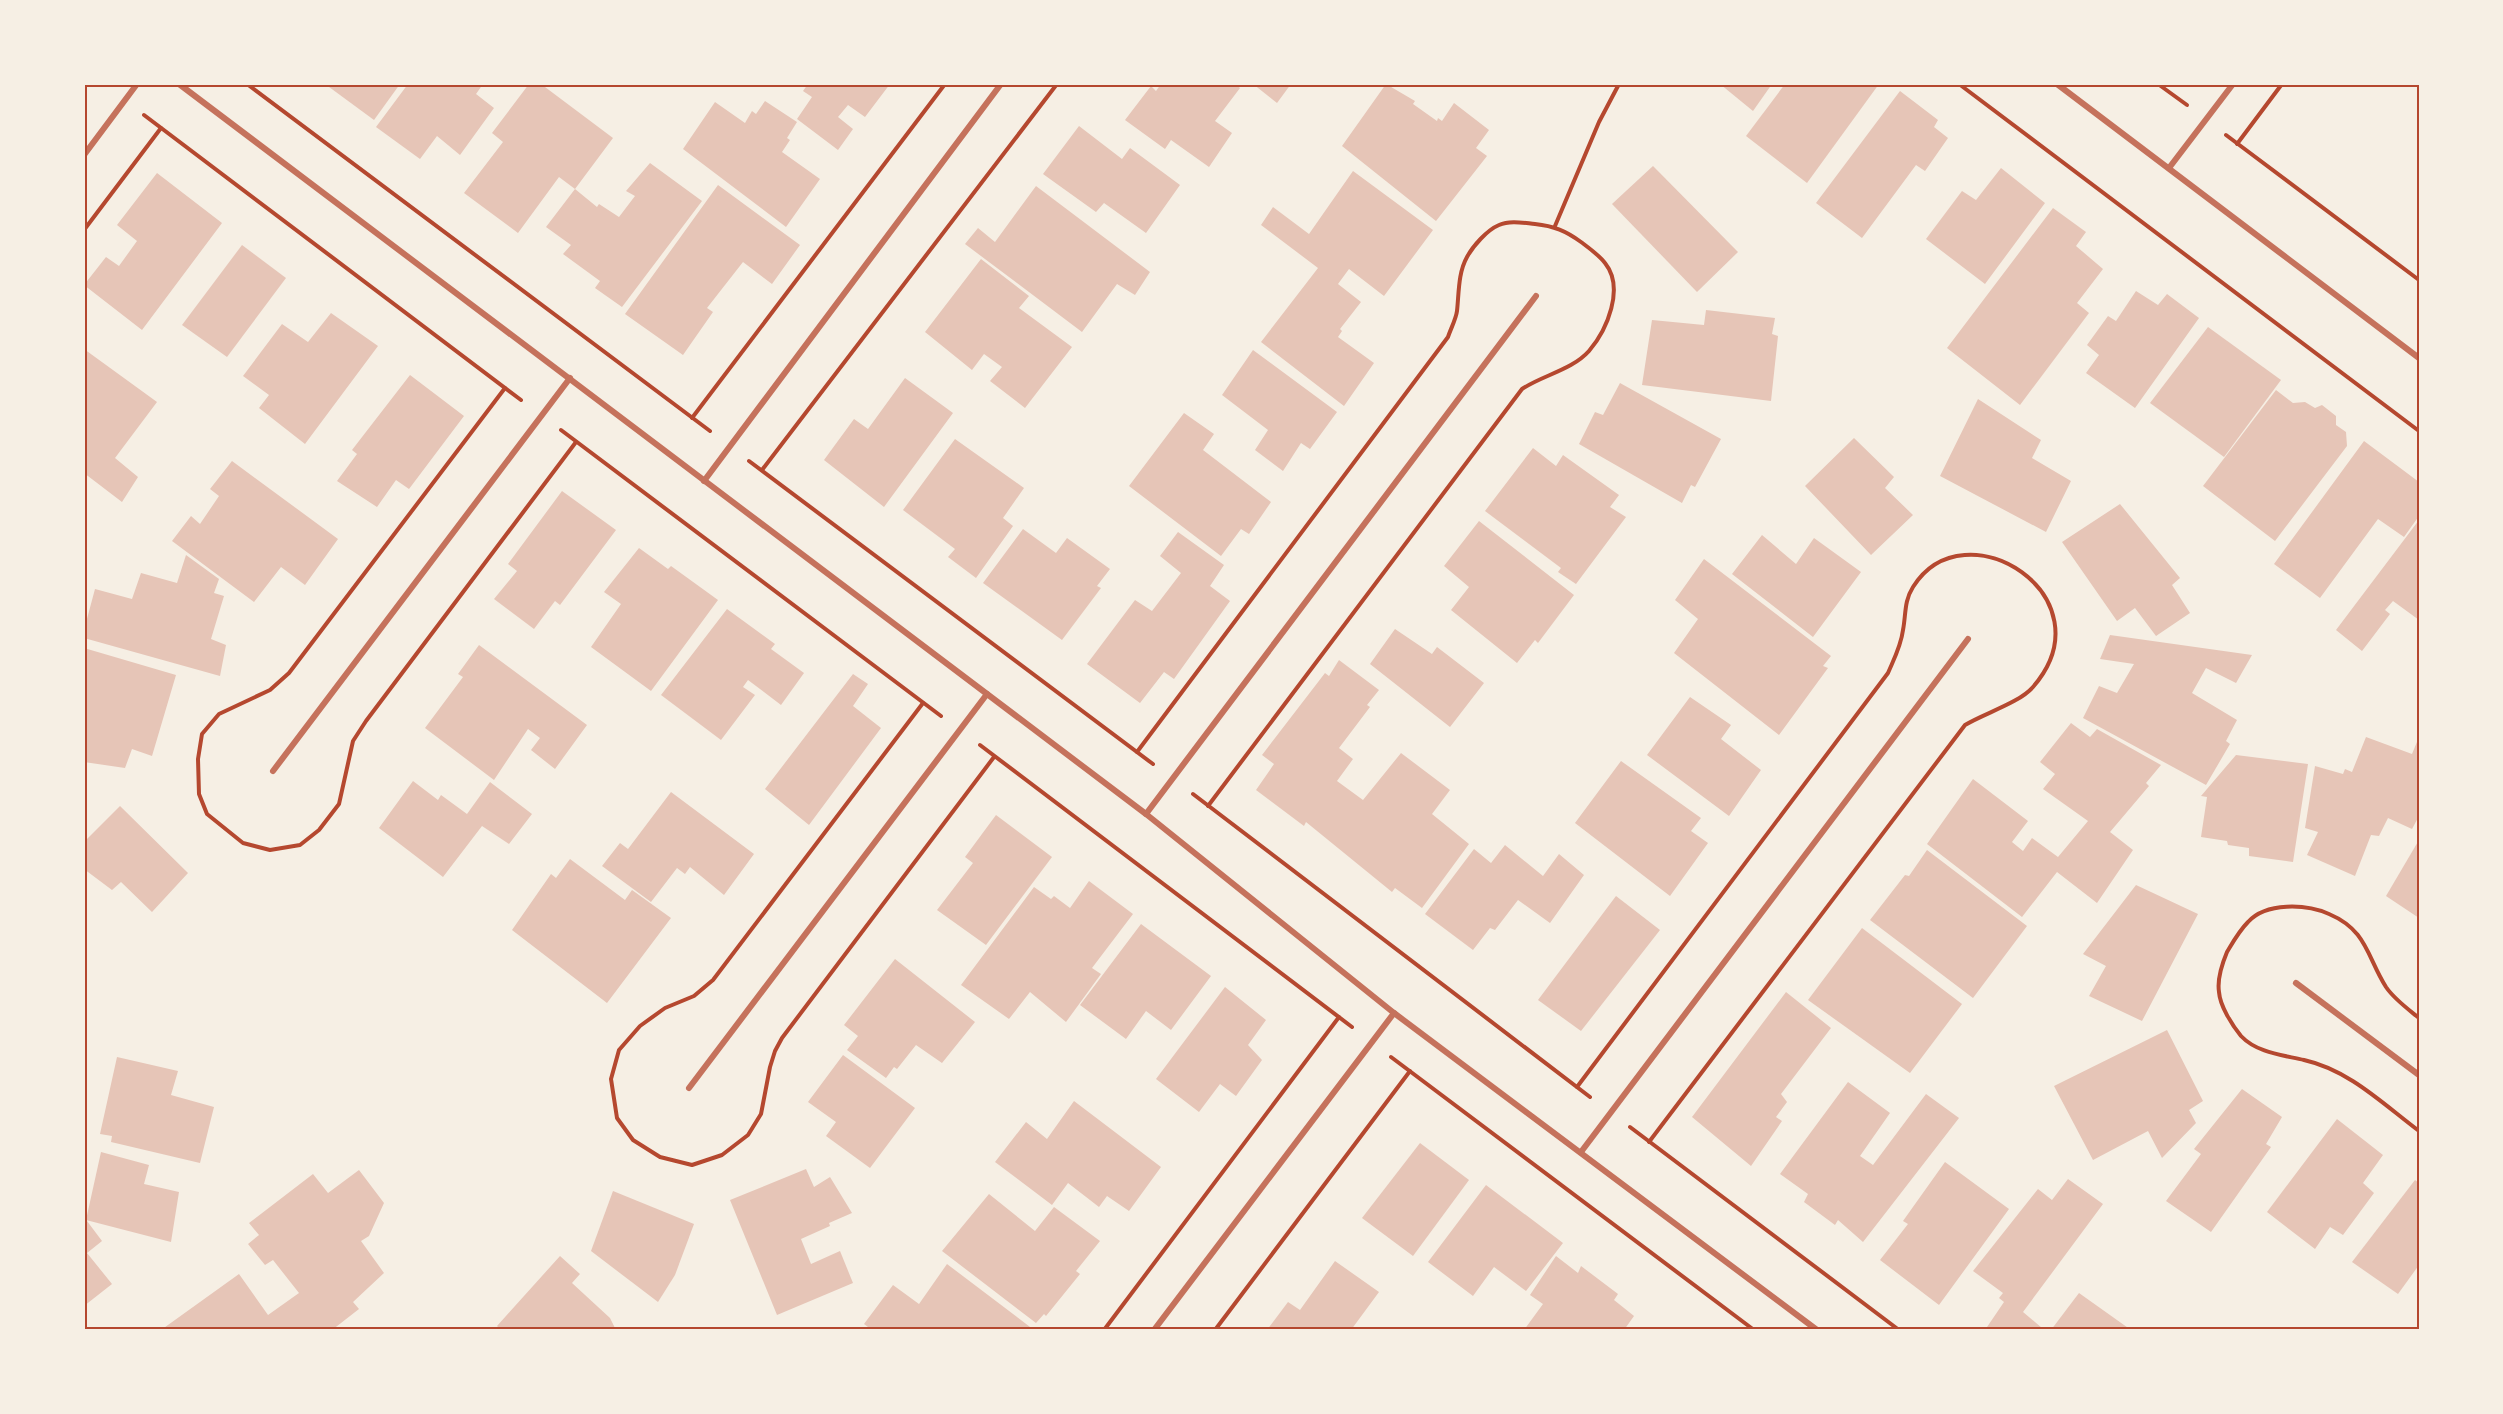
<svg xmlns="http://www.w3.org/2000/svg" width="2503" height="1414" viewBox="0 0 2503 1414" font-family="Rubik,sans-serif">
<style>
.building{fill:#e6c5b7}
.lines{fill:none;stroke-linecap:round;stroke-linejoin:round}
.path{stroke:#b5482f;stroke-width:4}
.minor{stroke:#c5725c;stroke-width:6}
.neatline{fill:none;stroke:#b5482f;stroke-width:2}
</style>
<rect width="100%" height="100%" fill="#f6efe4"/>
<g class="building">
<polygon points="325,84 400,84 374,120"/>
<polygon points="408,84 483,84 476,94 494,108 460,155 437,136 420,159 376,127"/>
<polygon points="529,84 541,84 613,138 575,189 559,177 518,233 464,193 503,142 492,133"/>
<polygon points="808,84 890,84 865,117 848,105 838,117 853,129 838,150 797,119 812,97 803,91"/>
<polygon points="1161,84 1235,84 1240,88 1215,121 1232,133 1209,167 1171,140 1165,149 1125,120 1151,86 1156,91"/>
<polygon points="1253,84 1291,84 1277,103"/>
<polygon points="1386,84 1415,101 1413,104 1437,121 1438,118 1442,121 1454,103 1489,130 1476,148 1487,156 1436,221 1342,146"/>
<polygon points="1720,84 1772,84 1753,111"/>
<polygon points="1785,84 1879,84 1807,183 1746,136"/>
<polygon points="1900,91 1938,120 1934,127 1948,138 1925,171 1916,165 1862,238 1816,203"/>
<polygon points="765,101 797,122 787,138 790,140 782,152 820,179 786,227 683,149 715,102 745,123 752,111 756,114"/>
<polygon points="1079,126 1122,159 1130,148 1180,185 1146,233 1104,203 1096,212 1043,174"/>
<polygon points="650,163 702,201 622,307 595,288 600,281 563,254 571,245 546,227 575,189 597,207 599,204 619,217 635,196 626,191"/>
<polygon points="1653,166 1738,252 1697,292 1612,204"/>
<polygon points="2001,168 2045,203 1985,284 1926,239 1962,191 1976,200"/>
<polygon points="1353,171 1433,230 1384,296 1349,269 1338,284 1361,302 1340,329 1342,331 1338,337 1374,363 1344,406 1261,342 1318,268 1261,225 1273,207 1309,234"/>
<polygon points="157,173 222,223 142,330 84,285 106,257 119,266 137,241 117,225"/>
<polygon points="718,185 800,245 772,284 743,262 707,308 713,312 683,355 625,314"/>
<polygon points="1036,186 1150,272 1135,295 1117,284 1082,332 965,244 978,228 995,242"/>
<polygon points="2053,208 2086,232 2076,246 2103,269 2077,303 2089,313 2020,405 1947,348"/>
<polygon points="242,245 286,278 227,357 182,325"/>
<polygon points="981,259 1029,296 1019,308 1072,347 1025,408 990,381 1002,367 984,354 972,370 925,332"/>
<polygon points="2136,291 2158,305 2167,294 2199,318 2135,408 2086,373 2099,355 2087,345 2108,316 2116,321"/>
<polygon points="1706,310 1775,318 1772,334 1778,336 1771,401 1642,385 1652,320 1704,325"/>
<polygon points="331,313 378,346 305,444 259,408 269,395 243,376 282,324 308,342"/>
<polygon points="2208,327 2281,380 2224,457 2150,403"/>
<polygon points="84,349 157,402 115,458 138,477 122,502 84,473"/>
<polygon points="1253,350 1337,412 1310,449 1301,443 1283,471 1255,450 1268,430 1222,395"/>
<polygon points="410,375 464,416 409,489 396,480 377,507 337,481 357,454 352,450"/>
<polygon points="905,378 953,413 884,507 824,460 854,419 868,429"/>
<polygon points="1620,383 1721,439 1695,487 1691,485 1682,503 1579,444 1595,412 1603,415"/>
<polygon points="2276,390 2293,403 2305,402 2315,408 2322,405 2336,416 2336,425 2346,432 2347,446 2275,541 2203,486"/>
<polygon points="1978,399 2041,440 2032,458 2071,481 2046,532 1940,476"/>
<polygon points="1184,413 1214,434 1203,450 1271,502 1249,534 1241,529 1221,556 1129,486"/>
<polygon points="1854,438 1894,477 1885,488 1913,515 1871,555 1805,486"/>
<polygon points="955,439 1024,488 1003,518 1013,526 976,578 948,557 955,549 903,510"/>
<polygon points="2364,441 2419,482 2419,516 2404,537 2378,519 2320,598 2274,564"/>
<polygon points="1533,448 1556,466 1563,455 1619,495 1610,507 1626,517 1576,584 1558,572 1561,568 1485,511"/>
<polygon points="232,461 338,539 305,585 281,567 254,602 172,541 191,516 200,524 219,496 210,489"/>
<polygon points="562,491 616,530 560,605 555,601 534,629 494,599 517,571 508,564"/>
<polygon points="2120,504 2180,578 2172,585 2190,613 2156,636 2135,608 2117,621 2062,542"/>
<polygon points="2419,520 2419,620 2393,601 2385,610 2390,614 2362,651 2336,630"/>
<polygon points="1479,521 1574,595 1538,643 1535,640 1517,663 1451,610 1469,587 1444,566"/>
<polygon points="1023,529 1056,553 1067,538 1110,569 1097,586 1101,588 1062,640 983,583"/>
<polygon points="1178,532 1224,565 1210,586 1230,601 1174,679 1164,672 1140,703 1087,664 1135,600 1152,611 1181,573 1160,556"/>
<polygon points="1762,535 1796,564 1814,538 1861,572 1813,637 1732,574"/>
<polygon points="639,548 668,569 671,566 718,600 651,691 591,647 621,604 604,592"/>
<polygon points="186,555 219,579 214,593 224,596 211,639 226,645 220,676 84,638 84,630 95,589 132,599 141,573 177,583"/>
<polygon points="1704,559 1831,656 1823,666 1828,668 1779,735 1674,653 1698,619 1675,600"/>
<polygon points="727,609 775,644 771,649 804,673 781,705 748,680 743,687 755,695 721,740 661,695"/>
<polygon points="1395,629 1432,654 1437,647 1484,683 1450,727 1370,664"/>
<polygon points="2110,635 2252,655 2236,683 2206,668 2192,693 2237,720 2226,741 2230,744 2206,785 2083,718 2099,686 2117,693 2134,664 2100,659"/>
<polygon points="479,645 587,725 555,769 531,750 540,738 528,729 494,780 425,728 463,677 458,674"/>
<polygon points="84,648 176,675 152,756 132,749 125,768 84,762"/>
<polygon points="1339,660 1379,690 1367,705 1370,707 1339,748 1353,759 1337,781 1363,800 1401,753 1450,790 1432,814 1469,844 1422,908 1395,888 1392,892 1306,822 1304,826 1256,790 1274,764 1262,755 1325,673 1329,676"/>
<polygon points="853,674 868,684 853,706 881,728 809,825 765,789"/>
<polygon points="1690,697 1731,725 1721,739 1761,770 1729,816 1647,755"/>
<polygon points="2071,723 2090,737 2097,729 2161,765 2146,783 2149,786 2110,832 2133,850 2097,903 2057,872 2022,917 1927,844 1973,779 2028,821 2012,842 2023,851 2032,838 2058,857 2088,821 2043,789 2055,774 2040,762"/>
<polygon points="2366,737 2412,754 2419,737 2419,816 2412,829 2388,818 2379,836 2371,835 2355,876 2307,855 2318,832 2305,828 2315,766 2343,774 2345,769 2352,772"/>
<polygon points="2236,755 2308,764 2293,862 2249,856 2249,848 2228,845 2227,841 2201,837 2207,797 2201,796"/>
<polygon points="1621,761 1701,818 1691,831 1708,843 1670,896 1575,823"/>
<polygon points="413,781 438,800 441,795 467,814 490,782 532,814 509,844 482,826 443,877 379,828"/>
<polygon points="671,792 754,854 724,895 690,867 685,874 677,868 651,902 602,866 620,843 628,849"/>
<polygon points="120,806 188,873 152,912 121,882 112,890 84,869 84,842"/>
<polygon points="996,815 1052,857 986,945 937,910 973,863 965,857"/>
<polygon points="2419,840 2419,918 2386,896"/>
<polygon points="1505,845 1543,876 1559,854 1584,875 1550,923 1518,900 1495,930 1490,928 1473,950 1425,914 1474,849 1491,863"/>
<polygon points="1927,850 2027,926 1973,998 1870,920 1905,875 1909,876"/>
<polygon points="570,859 625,900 632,890 671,918 607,1003 512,930 551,874 556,878"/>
<polygon points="1089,881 1133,914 1092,968 1101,974 1066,1022 1030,992 1009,1019 961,985 1034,887 1051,899 1054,896 1070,908"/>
<polygon points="2136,885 2198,914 2142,1021 2089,996 2106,966 2083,954"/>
<polygon points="1616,896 1660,930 1581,1031 1538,1000"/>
<polygon points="1141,924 1211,976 1171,1030 1146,1011 1126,1039 1080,1005"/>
<polygon points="1862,928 1962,1004 1910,1073 1808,1000"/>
<polygon points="895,959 975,1022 942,1063 916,1045 897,1069 894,1067 886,1078 847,1050 858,1036 844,1025"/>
<polygon points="1225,987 1266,1020 1248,1045 1262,1060 1236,1096 1220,1084 1199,1112 1156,1079"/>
<polygon points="1786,992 1831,1028 1781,1094 1787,1102 1776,1117 1782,1121 1751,1166 1692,1117"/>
<polygon points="2167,1030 2203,1101 2189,1110 2196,1123 2162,1158 2148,1131 2093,1160 2054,1086"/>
<polygon points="843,1055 915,1108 870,1168 826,1136 836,1122 808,1102"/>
<polygon points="117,1057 178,1071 171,1095 214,1107 200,1163 111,1142 112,1136 100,1134"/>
<polygon points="1848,1082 1890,1113 1860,1156 1873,1165 1926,1094 1959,1118 1863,1242 1838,1220 1835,1225 1804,1202 1808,1194 1780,1174"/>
<polygon points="2242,1089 2282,1117 2266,1144 2271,1147 2211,1232 2166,1201 2201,1154 2194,1149"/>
<polygon points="1074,1101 1161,1167 1129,1211 1107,1196 1099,1207 1068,1183 1052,1205 995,1162 1026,1122 1047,1139"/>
<polygon points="2337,1119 2383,1155 2363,1183 2374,1193 2343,1235 2330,1227 2315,1249 2267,1212"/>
<polygon points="1420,1143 1469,1180 1413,1256 1362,1218"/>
<polygon points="101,1152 149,1165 144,1184 179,1192 171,1242 86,1220"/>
<polygon points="1945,1162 2009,1209 1939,1305 1880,1260 1908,1224 1903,1221"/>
<polygon points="806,1169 814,1187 830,1177 852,1213 829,1223 830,1226 801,1239 811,1264 840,1251 853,1283 777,1315 730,1200"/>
<polygon points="359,1170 384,1203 369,1236 361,1241 384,1273 353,1302 359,1309 332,1330 161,1330 239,1274 268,1315 299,1293 273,1260 265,1265 248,1244 259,1235 249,1223 313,1174 328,1193"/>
<polygon points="2068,1179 2103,1204 2023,1312 2042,1328 2040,1330 1985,1330 2004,1302 1999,1298 2003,1293 1973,1271 2038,1189 2052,1200"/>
<polygon points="2415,1180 2419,1183 2419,1265 2398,1294 2352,1262"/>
<polygon points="1486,1185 1563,1243 1526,1291 1494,1267 1473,1296 1428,1262"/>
<polygon points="613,1191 694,1224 675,1275 658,1302 591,1251"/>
<polygon points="989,1194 1035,1231 1054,1207 1100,1241 1076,1271 1080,1274 1046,1316 1044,1314 1036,1323 942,1251"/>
<polygon points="84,1217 102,1241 87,1253 112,1284 84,1306"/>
<polygon points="560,1256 580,1274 572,1283 610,1318 616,1330 501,1330 497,1326"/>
<polygon points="1556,1256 1578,1273 1581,1266 1618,1294 1614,1300 1634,1316 1624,1330 1524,1330 1543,1304 1530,1295"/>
<polygon points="1335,1261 1379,1292 1351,1330 1267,1330 1288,1302 1300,1310"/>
<polygon points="947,1264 1034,1330 872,1330 864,1324 893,1285 919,1304"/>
<polygon points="2079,1293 2131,1330 2051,1330"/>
</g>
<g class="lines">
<g class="path">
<polyline points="247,84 710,431"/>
<polyline points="1959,84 2419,431"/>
<polyline points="2158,84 2187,105"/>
<polyline points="144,115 521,400"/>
<polyline points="2226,135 2419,280"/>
<polyline points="2237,144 2282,84"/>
<polyline points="1555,226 1599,122 1619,84"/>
<polyline points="84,230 161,128"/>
<polyline points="505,388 289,673 270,690 219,714 202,734 198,759 199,794 207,814 243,843 270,850 300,845 319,830 339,804 353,741 366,721 576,442"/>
<polyline points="692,418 945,84"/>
<polyline points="561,430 941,716"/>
<polyline points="749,461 1153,764"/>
<polyline points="762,470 1057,84"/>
<polyline points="923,703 713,980 694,996 665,1008 640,1026 619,1050 611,1079 617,1118 633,1140 660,1157 692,1165 722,1155 748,1135 761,1114 770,1067 775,1051 782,1038 994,757"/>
<polyline points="980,745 1352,1027"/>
<path d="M1137,752L1448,337C1451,328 1456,319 1457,311C1459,293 1458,273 1467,257C1473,246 1487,230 1499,225C1510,220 1524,223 1535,224C1554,226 1566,231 1581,242C1589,248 1599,255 1605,263C1625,288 1607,330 1589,351C1572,370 1543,375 1522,389L1208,806"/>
<polyline points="1193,794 1590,1097"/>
<path d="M2419,1018C2408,1009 2394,999 2386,987C2367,957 2367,930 2329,914C2306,904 2266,902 2248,922C2239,931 2233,942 2227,952C2222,964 2217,979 2219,992C2220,1006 2232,1025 2241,1036C2257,1053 2283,1055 2304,1060C2349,1070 2383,1104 2419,1131"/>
<polyline points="1391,1057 1754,1330"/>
<path d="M1577,1087L1888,673C1894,659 1901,646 1903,630C1906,615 1904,601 1913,587C1965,504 2111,597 2033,687C2019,703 1985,713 1965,725L1649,1142"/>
<polyline points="1630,1127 1899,1330"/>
<polyline points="1104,1330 1339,1017"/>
<polyline points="1215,1330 1410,1071"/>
</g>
<g class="minor">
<polyline points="179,84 1146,814 1394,1013 1817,1330"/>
<polyline points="2057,84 2419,358"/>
<polyline points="84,155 137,84"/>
<polyline points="2169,168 2233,84"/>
<polyline points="704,481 1001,84"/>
<polyline points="273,771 570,378"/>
<polyline points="1146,814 1536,296"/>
<polyline points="2296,983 2419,1075"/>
<polyline points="689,1088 987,694"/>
<polyline points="1581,1152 1968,639"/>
<polyline points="1154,1330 1394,1013"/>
</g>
</g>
<rect width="2503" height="1414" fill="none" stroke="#f6efe4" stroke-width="171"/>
<rect x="86" y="86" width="2332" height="1242" class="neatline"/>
</svg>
